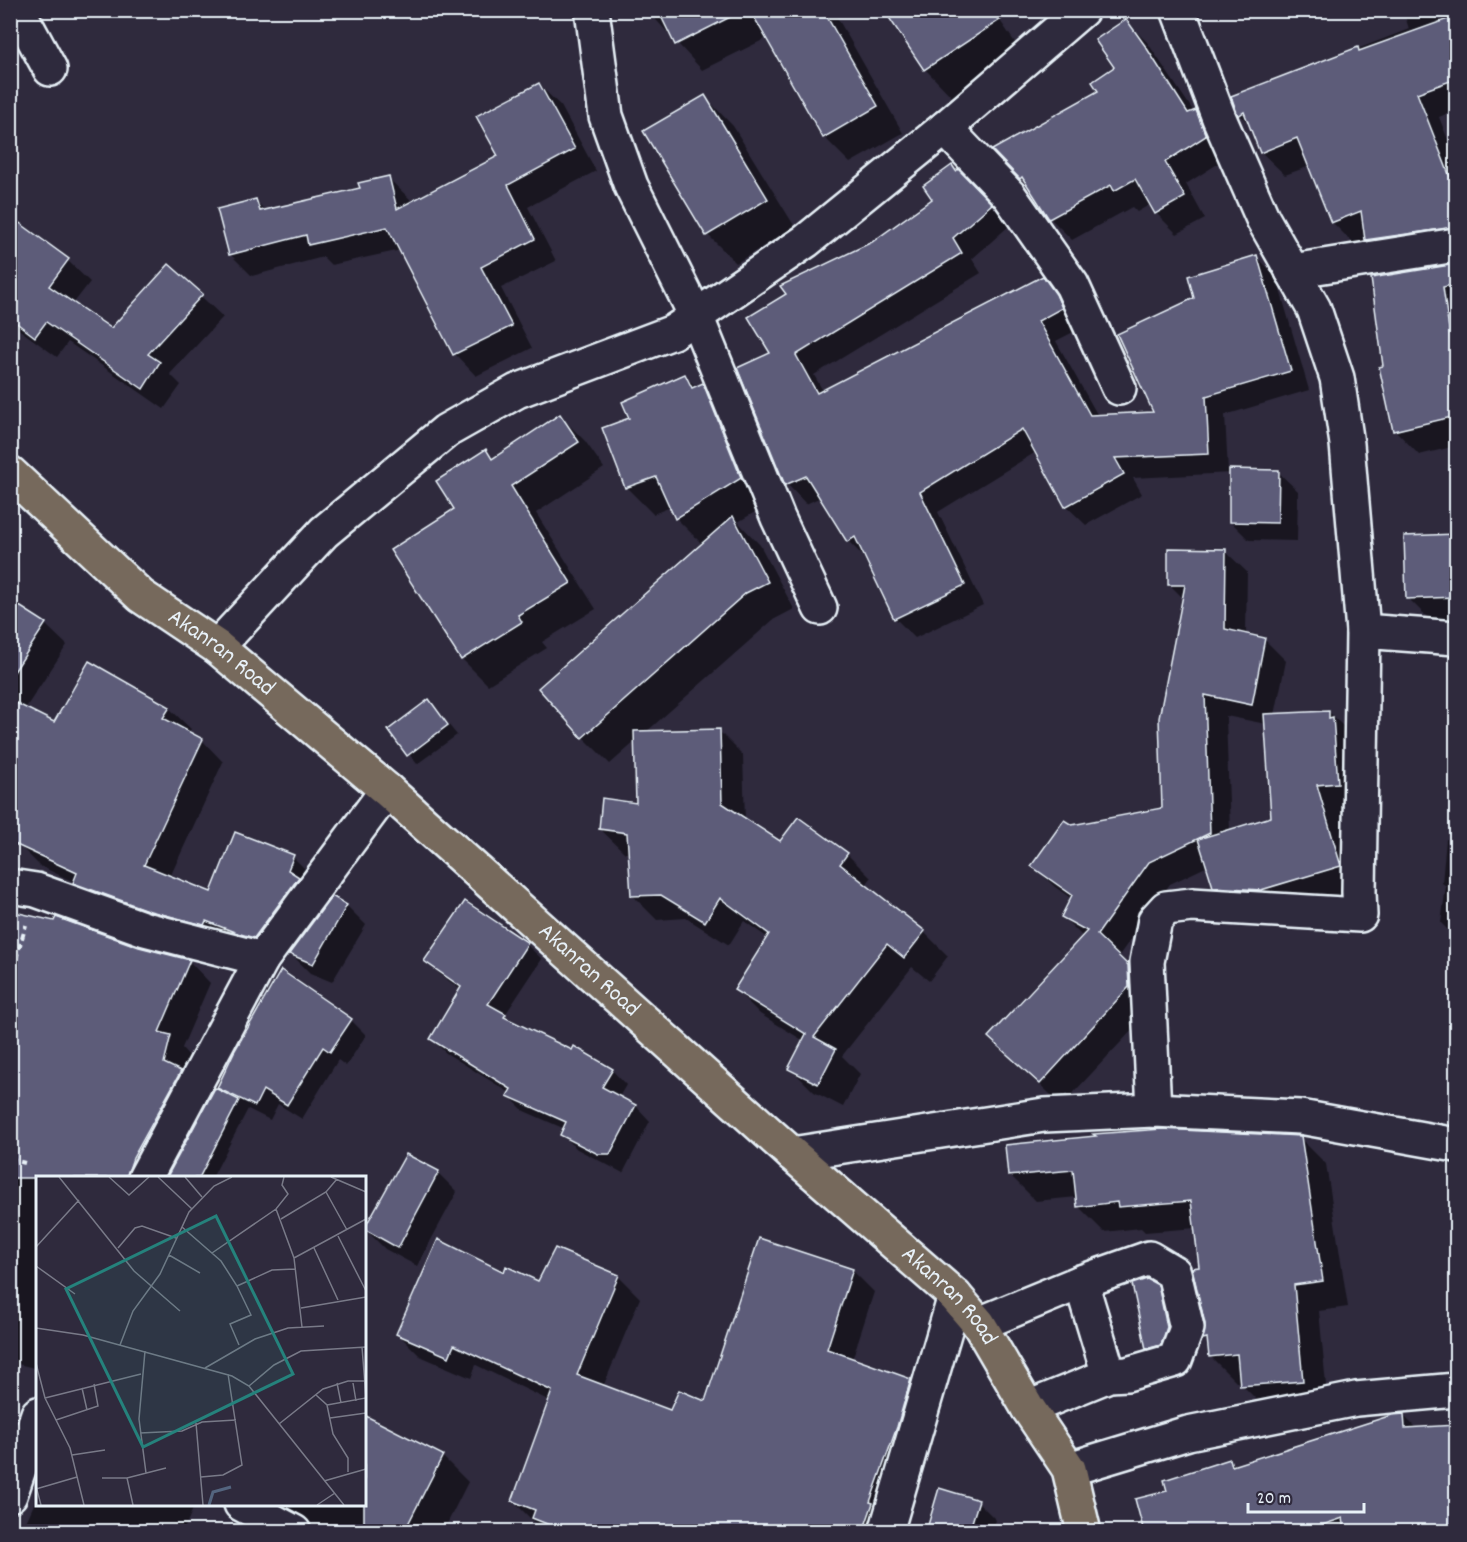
<svg xmlns="http://www.w3.org/2000/svg" width="1467" height="1542" viewBox="0 0 1467 1542" font-family="Dekko,sans-serif">
<style>
.shadow{fill:#0007;fill-rule:evenodd}
.building{fill:#5d5b79;stroke:#e8f1f8;stroke-width:1.5}
.lines{fill:none;stroke-linecap:round;stroke-linejoin:round}
.minor-casing{stroke:#e8f1f8;stroke-width:38}
.major-casing{stroke:#e8f1f8;stroke-width:38}
.path{stroke:#e8f1f8;stroke-width:4;stroke-dasharray:6 4.5;stroke-linecap:butt}
.minor{stroke:#2f2a3d;stroke-width:33}
.major{stroke:#76695c;stroke-width:33}
.labels{text-anchor:middle;dominant-baseline:central;stroke-width:5;stroke-linejoin:round;paint-order:stroke}
.street-label{font-size:24px;fill:#e8f1f8;stroke:#2f2a3d}
.inset-river{fill:none;stroke:#54657f;stroke-width:3}
.inset-road{fill:none;stroke:#797a88;stroke-width:1.5}
.view{fill:#25827c;fill-opacity:0.15;stroke:#25827c;stroke-width:3}
.inset-edge{fill:none;stroke:#e8f1f8;stroke-width:3}
</style>
<rect width="100%" height="100%" fill="#2f2a3d"/>
<filter id="ink" filterUnits="userSpaceOnUse"><feTurbulence type="fractalNoise" baseFrequency=".0167" numOctaves="2"/><feDisplacementMap in="SourceGraphic" scale="12" xChannelSelector="R" yChannelSelector="G"/><feConvolveMatrix kernelMatrix="1 2 1 2 8 2 1 2 1" color-interpolation-filters="sRGB"/></filter>
<g filter="url(#ink)">
<g class="shadow">
<polygon points="647,10 833,10 903,133 850,163 824,137 767,38 702,70"/>
<polygon points="885,10 993,10 1022,53 953,98 925,69"/>
<polygon points="1403,10 1456,10 1456,110 1439,117 1456,160 1456,230 1387,240 1382,235 1356,246 1332,222 1310,166 1285,175 1261,152 1251,126 1240,115 1233,97 1409,29"/>
<polygon points="1125,21 1147,42 1194,112 1217,133 1227,158 1186,184 1205,219 1177,234 1156,213 1151,204 1137,212 1132,207 1072,240 1050,218 1031,188 994,150 1100,91 1117,68"/>
<polygon points="539,85 561,106 596,171 528,207 556,261 501,288 532,348 476,376 455,354 401,250 331,265 323,257 252,276 230,254 256,201 266,211 361,189 388,178 410,199 411,204 500,157"/>
<polygon points="705,97 733,126 795,227 736,263 708,235"/>
<polygon points="978,191 1010,225 972,259 981,273 814,375 823,391 1042,278 1062,297 1081,328 1056,341 1098,416 1156,413 1196,299 1257,257 1276,276 1309,390 1225,415 1228,471 1278,472 1298,491 1297,541 1249,540 1230,521 1231,473 1133,478 1142,494 1086,525 1066,506 1036,452 938,512 983,605 915,638 895,618 868,561 848,541 821,497 806,504 787,484 772,353"/>
<polygon points="10,222 16,222 68,261 90,282 73,304 111,330 169,266 223,317 170,374 181,385 164,409 68,342 57,357 10,323"/>
<polygon points="1440,268 1456,285 1456,446 1419,455 1395,430 1385,367"/>
<polygon points="685,376 697,388 703,385 729,411 767,505 738,522 760,545 794,609 773,620 645,733 719,731 743,755 745,820 780,843 847,854 871,878 865,886 924,932 948,956 929,981 912,967 842,1056 860,1074 843,1107 814,1092 790,1068 804,1041 760,1014 736,990 768,938 744,921 729,945 686,918 657,920 633,896 630,853 625,853 600,829 638,804 636,741 610,764 583,737 540,688 703,545 676,518 671,507 653,514 627,488 604,429 631,419"/>
<polygon points="560,416 585,441 604,468 536,513 596,609 542,642 547,648 488,685 462,659 392,551 456,509 485,451 494,459"/>
<polygon points="1456,536 1456,620 1431,621 1408,598 1405,537"/>
<path d="M1225,551L1247,572L1246,635L1264,639L1286,661L1275,715L1329,712L1354,737L1363,808L1341,809L1365,891L1287,915L1239,912L1214,887L1208,866L1170,884L1118,957L1150,988L1151,1010L1062,1105L1012,1059L1083,937L1062,916L1072,899L1055,887L1033,866L1071,826L1163,809L1184,599L1170,585ZM1226,716L1266,724L1273,819L1230,831Z"/>
<polygon points="10,602 45,624 67,645 25,709 55,724 169,708 191,729 188,733 202,740 223,762 170,877 212,894 293,857 314,878 276,958 187,935 40,866 18,844 10,810"/>
<polygon points="429,701 457,735 417,764 390,730"/>
<polygon points="1456,802 1456,938 1441,923 1446,886 1442,883 1446,839 1451,840"/>
<polygon points="466,903 527,945 542,959 505,1015 513,1024 612,1070 626,1085 619,1097 636,1106 650,1121 623,1173 577,1149 562,1134 565,1129 524,1111 509,1096 510,1093 446,1053 431,1039 461,990 441,975 426,960"/>
<polygon points="347,906 366,925 332,982 310,973 291,954"/>
<polygon points="10,913 189,961 210,983 182,1048 191,1058 155,1178 38,1178 38,1369 18,1364 10,1452"/>
<polygon points="281,972 351,1020 366,1035 346,1066 338,1060 302,1119 278,1104 270,1120 248,1109 212,1178 172,1178 224,1093 218,1088"/>
<polygon points="1300,1138 1326,1164 1348,1307 1319,1311 1328,1406 1268,1411 1242,1385 1242,1382 1236,1382 1210,1356 1209,1343 1205,1338 1207,1324 1196,1228 1145,1232 1141,1228 1104,1232 1078,1206 1077,1197 1036,1201 1010,1175"/>
<polygon points="406,1156 438,1173 457,1192 417,1266 385,1249 366,1230"/>
<polygon points="852,1270 874,1292 852,1360 910,1380 932,1402 891,1532 547,1532 535,1523 513,1501 550,1401 476,1365 471,1378 420,1356 398,1334 505,1274 539,1283 618,1276 640,1298 603,1387 671,1412 706,1403"/>
<polygon points="1157,1286 1176,1306 1167,1367 1148,1348"/>
<polygon points="1403,1415 1417,1429 1456,1426 1456,1532 1145,1532 1169,1492 1230,1461 1235,1466"/>
<polygon points="442,1456 468,1482 443,1532 315,1532 275,1512 268,1504 364,1504"/>
<polygon points="38,1495 38,1504 195,1504 183,1532 25,1532 23,1529"/>
<polygon points="978,1502 996,1520 992,1532 927,1532"/>
</g>
<g class="building">
<polygon points="658,10 744,10 675,45"/>
<polygon points="750,10 823,10 878,106 823,138"/>
<polygon points="884,10 1015,10 924,70"/>
<polygon points="1456,16 1456,79 1417,93 1456,192 1456,227 1365,240 1361,211 1331,223 1297,138 1260,153 1244,112 1238,116 1231,96 1358,47 1359,51"/>
<polygon points="1126,19 1146,47 1188,113 1196,110 1206,136 1165,162 1185,197 1155,214 1135,179 1114,191 1111,185 1049,219 1022,177 1020,179 992,150 1098,91 1092,82 1114,67 1095,40"/>
<polygon points="539,83 575,149 508,185 535,239 481,267 512,326 453,355 387,227 308,245 306,235 229,255 217,209 256,199 260,211 360,188 358,183 389,176 397,209 498,156 476,116"/>
<polygon points="705,95 768,199 706,236 643,131"/>
<polygon points="952,165 956,171 958,169 992,204 953,238 962,253 796,355 817,393 1043,276 1056,294 1062,308 1038,321 1090,415 1153,412 1117,334 1194,298 1188,276 1257,255 1291,371 1206,396 1209,454 1115,458 1124,474 1065,507 1022,429 920,492 965,585 894,619 855,537 847,542 806,476 785,485 737,368 770,353 748,317 786,294 780,286 872,242 932,199 923,186"/>
<polygon points="10,216 69,259 49,286 111,328 169,264 203,294 148,354 160,362 143,389 46,322 35,337 10,318"/>
<polygon points="1456,264 1456,284 1443,287 1452,350 1456,349 1456,416 1393,431 1379,367 1383,366 1371,278"/>
<polygon points="685,374 692,388 703,383 742,480 741,478 675,519 656,477 625,488 602,428 629,418 622,402"/>
<polygon points="560,414 579,442 511,486 571,583 518,615 522,622 461,660 390,550 454,509 436,481 486,449 492,459"/>
<polygon points="1229,469 1279,470 1278,523 1229,522"/>
<polygon points="733,516 768,582 746,593 582,738 538,688"/>
<polygon points="1456,534 1456,597 1406,599 1404,536"/>
<polygon points="1168,548 1226,549 1225,629 1265,638 1252,705 1205,695 1210,833 1149,862 1097,935 1128,965 1129,987 1040,1084 988,1037 1087,931 1061,917 1072,895 1031,866 1064,820 1072,825 1162,808 1159,718 1185,585 1168,585"/>
<polygon points="10,600 46,623 10,678"/>
<polygon points="89,661 170,707 163,718 203,739 144,865 211,892 235,832 294,855 288,870 299,877 254,938 237,933 206,921 204,925 150,911 73,883 77,873 10,842 10,700 54,722"/>
<polygon points="429,699 448,725 407,756 388,730"/>
<polygon points="1329,711 1329,718 1333,717 1338,783 1317,785 1341,866 1261,890 1213,887 1198,839 1271,817 1264,714"/>
<polygon points="720,729 722,803 780,841 798,817 848,853 840,864 925,931 904,958 887,944 814,1037 836,1049 818,1084 788,1069 806,1034 734,990 769,934 720,898 705,922 661,895 631,896 627,833 599,829 602,798 636,803 634,731"/>
<polygon points="332,896 347,905 313,964 289,954"/>
<polygon points="465,901 528,943 488,1004 506,1014 504,1017 572,1050 574,1046 613,1069 602,1087 636,1105 610,1154 598,1154 560,1135 566,1122 507,1096 511,1089 430,1039 461,987 424,961"/>
<polygon points="10,911 54,921 56,917 139,947 190,960 159,1032 171,1035 164,1063 181,1071 133,1158 126,1178 10,1178"/>
<polygon points="281,970 352,1019 330,1052 323,1047 287,1105 263,1090 255,1106 217,1088 234,1052"/>
<polygon points="215,1088 239,1100 199,1178 172,1178 168,1175"/>
<polygon points="1162,1129 1301,1136 1323,1281 1294,1285 1303,1381 1240,1386 1237,1354 1209,1357 1207,1338 1203,1339 1205,1324 1192,1268 1199,1267 1191,1201 1118,1207 1117,1202 1077,1207 1073,1170 1008,1176 1005,1145 1096,1136 1093,1134"/>
<polygon points="406,1154 439,1171 398,1248 364,1229"/>
<polygon points="759,1238 853,1269 827,1349 911,1379 897,1427 870,1502 873,1503 863,1532 567,1532 532,1518 535,1510 512,1501 552,1391 454,1345 449,1357 396,1334 438,1239 504,1272 506,1266 538,1281 555,1248 619,1275 577,1375 670,1410 679,1390 705,1401"/>
<polygon points="1147,1279 1158,1285 1167,1327 1161,1345 1146,1349 1132,1284"/>
<polygon points="1404,1414 1405,1428 1456,1425 1456,1532 1345,1532 1343,1518 1302,1532 1144,1532 1135,1499 1167,1491 1164,1480 1230,1459 1232,1466 1392,1415"/>
<polygon points="364,1415 443,1455 404,1532 364,1532"/>
<polygon points="939,1488 979,1500 969,1532 926,1532"/>
</g>
<g class="lines">
<defs>
<g id="minor">
<polyline points="18,10 50,69"/>
<polyline points="592,10 606,116 631,186 696,316 778,518 820,608"/>
<polyline points="945,128 1009,195 1072,285 1119,388"/>
<polyline points="1292,271 1456,245"/>
<polyline points="1363,631 1456,638"/>
<polyline points="217,647 324,532 446,431 517,391 673,332 806,241 945,128 1082,10"/>
<polyline points="10,886 36,890 145,929 262,959"/>
<polyline points="1154,1110 1147,962 1155,920 1166,908 1192,905 1360,915 1359,892 1363,631 1347,444 1337,378 1314,309 1263,219 1219,118 1178,10"/>
<polyline points="792,1154 1044,1115 1154,1110 1300,1117 1456,1145"/>
<polyline points="145,1178 262,959 387,790"/>
<polyline points="1081,1282 1109,1375"/>
<polyline points="979,1324 1081,1282 1149,1258 1174,1273 1187,1328 1175,1360 1127,1374 1109,1375 1028,1408"/>
<polyline points="1069,1469 1188,1433 1356,1399 1456,1390"/>
<polyline points="10,1495 38,1414"/>
<polyline points="241,1504 294,1532"/>
<polyline points="886,1532 955,1296"/>
</g>
<g id="major">
<path id="s1" d="M10,473L141,596L217,647L387,790L792,1154L955,1296L979,1324L1028,1408L1069,1469L1084,1532"/>
</g>
</defs>
<use href="#minor" class="minor-casing"/>
<use href="#major" class="major-casing"/>
<g class="path">
<polyline points="10,979 26,925"/>
<polyline points="10,1159 25,1163"/>
</g>
<use href="#minor" class="minor"/>
<use href="#major" class="major"/>
</g>
</g>
<g class="labels">
<g class="street-label">
<text stroke="none"><textPath href="#s1" startOffset="278">Akanran Road</textPath></text>
<text stroke="none"><textPath href="#s1" startOffset="764">Akanran Road</textPath></text>
<text stroke="none"><textPath href="#s1" startOffset="1250">Akanran Road</textPath></text>
</g>
</g>
<g transform="translate(36 1176)">
<rect width="330" height="330" fill="#2f2a3d"/>
<path class="inset-river" d="M173,329L177,316L195,311"/>
<path class="inset-road" d="M23,1L98,95L144,135M73,1L93,19L113,1M122,1L156,33M149,1L166,21M295,1L330,16M290,16L311,54M240,33L258,82L266,151M245,43L290,16L301,3M146,51L185,85L201,110L215,139L194,148L203,169M302,60L330,115M0,71L43,24M82,72L99,52L106,50L140,62M278,72L302,124M176,77L240,33L252,18L246,9L248,1M133,79L164,97M258,82L330,43M0,90L39,118M201,110L236,94L259,93M265,132L330,121M0,152L47,159L196,200L213,210L308,329M84,169L97,135L124,98L153,36L178,10L196,1M109,175L103,243L110,297M0,187L9,222L34,272L48,329M169,192L219,163L252,152L288,150M301,207L305,227M317,207L320,225M213,210L238,189L265,175L330,171M46,212L51,234M280,219L291,229L297,258L312,282V296M9,222L105,198M291,229L330,222L326,171M294,242L330,237M20,244L62,230L58,208M160,247L167,329M243,248L287,213L312,205H328M104,257L146,255L166,246L200,244M36,279L69,274M165,301L187,299L206,289L192,198M66,302H91L130,292M91,302L97,329M288,305L330,293M0,310L5,329M0,313L41,301M281,329L299,317"/>
<path class="view" d="M180,40L257,198L107,271L30,113Z"/>
<rect width="330" height="330" class="inset-edge"/>
</g>
<rect width="1467" height="1542" fill="none" stroke="#2f2a3d" stroke-width="36"/>
<rect x="18" y="18" width="1431" height="1506" fill="none" stroke="#e8f1f8" stroke-width="2" filter="url(#ink)"/>
<path d="M1248 1503v9h116v-9" fill="none" stroke="#e8f1f8" stroke-width="3"/>
<text x="1257" y="1503" font-size="18" fill="#e8f1f8" stroke="#2f2a3d" stroke-width="4.5" paint-order="stroke">20 m</text>
</svg>
